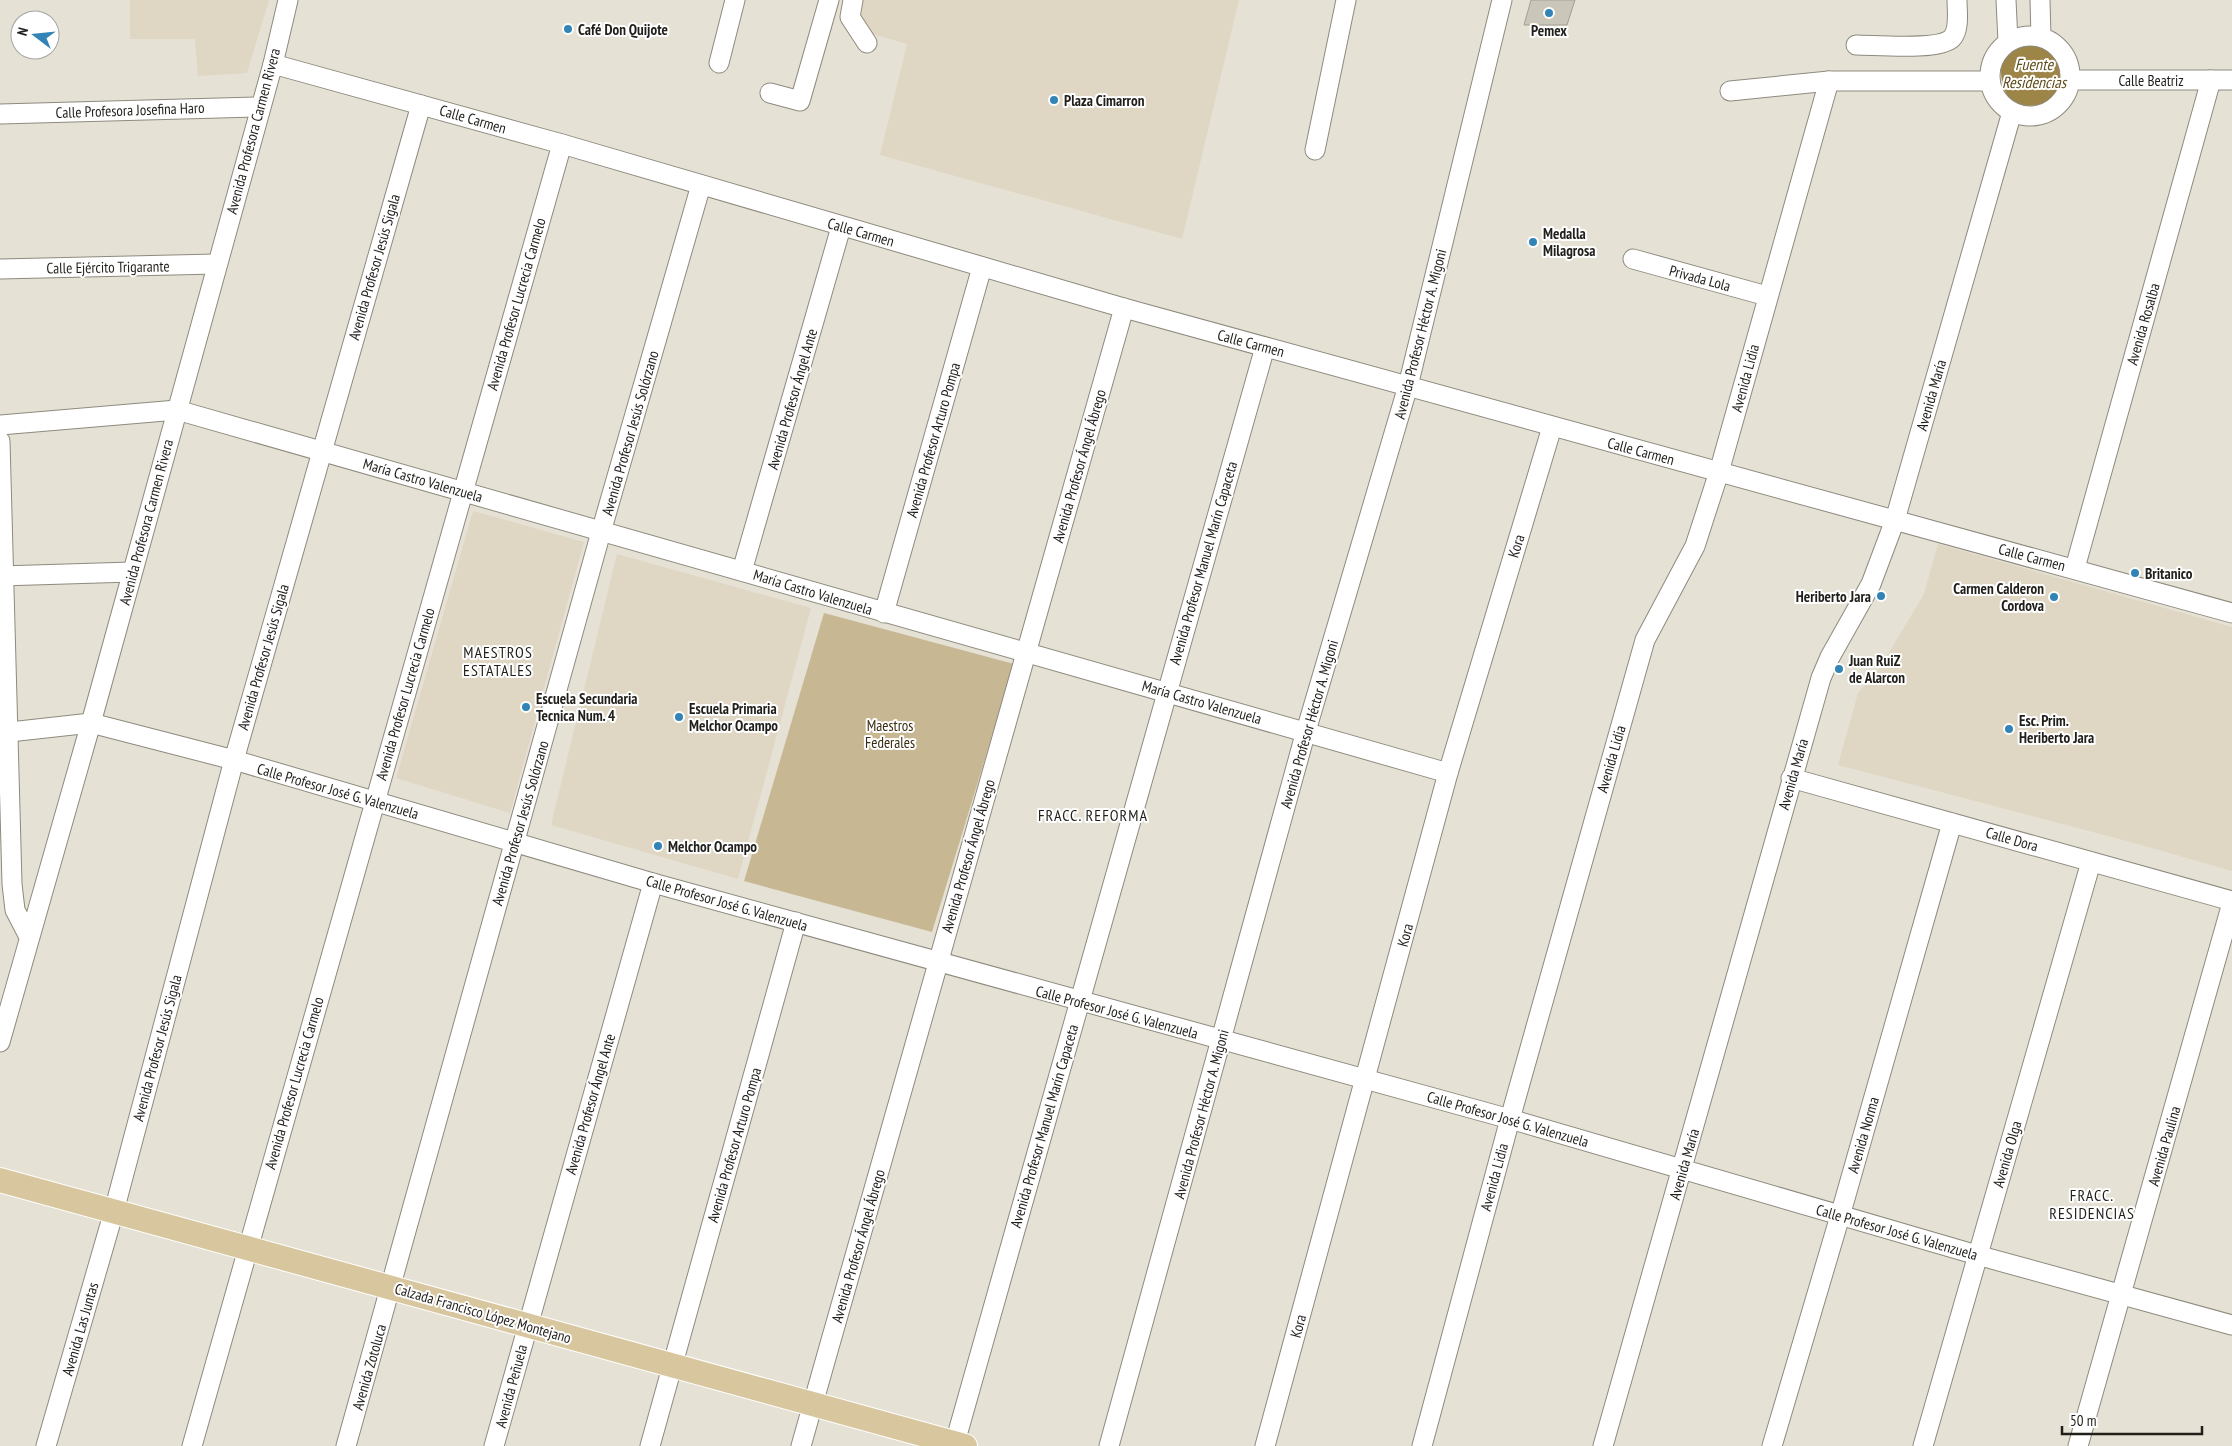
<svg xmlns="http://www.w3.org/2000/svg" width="2232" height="1446" viewBox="0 0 2232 1446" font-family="'PT Sans Narrow',sans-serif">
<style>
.built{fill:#dfd7c4}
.green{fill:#c7b893}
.water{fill:#9d8447}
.building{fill:#cbc6ba;stroke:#a49f93}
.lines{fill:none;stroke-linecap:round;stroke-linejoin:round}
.minor-casing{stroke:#8e8a7e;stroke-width:21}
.major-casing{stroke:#fff;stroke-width:26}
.minor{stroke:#fff;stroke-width:19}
.major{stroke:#d8c79e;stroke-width:24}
.poi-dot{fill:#3184b5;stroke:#fff;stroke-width:2}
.labels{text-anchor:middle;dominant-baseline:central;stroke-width:4;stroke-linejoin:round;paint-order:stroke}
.poi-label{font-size:15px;font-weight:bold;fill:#211f1b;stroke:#fff;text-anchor:start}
.street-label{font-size:15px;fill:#211f1b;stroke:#fff}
.park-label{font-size:15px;fill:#392d11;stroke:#fff}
.water-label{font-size:16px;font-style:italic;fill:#5f4d1c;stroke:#fff}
.neighbourhood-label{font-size:16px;letter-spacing:1px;fill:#211f1b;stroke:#fff}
</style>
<rect width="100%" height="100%" fill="#e6e1d5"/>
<g class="built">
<polygon points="130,0 269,0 247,73 198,76 195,39 130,39"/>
<polygon points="858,0 1239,0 1182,239 880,155 907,44 850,27"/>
<polygon points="473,511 584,542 510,813 396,778"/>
<polygon points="1938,544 2232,627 2232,871 2138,844 1838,765 1858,693 1879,669 1924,594"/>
<polygon points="617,554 811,608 738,879 551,825"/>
</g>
<polygon class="green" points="824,613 1014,664 932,932 744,881"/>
<path class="water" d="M2039,40L2052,43L2061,51L2068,65L2065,89L2052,104C2042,104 2025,108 2017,105C1999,97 1993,51 2016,43C2022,40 2032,41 2039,40Z"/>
<polygon class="building" points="1531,0 1575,0 1567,25 1524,25"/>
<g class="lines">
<defs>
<g id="minor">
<polyline points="853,0 850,17 867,43"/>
<polyline points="2006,0 2008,42"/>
<polyline points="2040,0 2041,37"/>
<circle cx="2030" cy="76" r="40"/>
<path d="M1856,45C1876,45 1939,51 1952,38C1960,29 1957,11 1957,0"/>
<polyline points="719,63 735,0"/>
<polyline points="273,64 562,144 1124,308 2232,613"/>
<polyline points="2070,80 2232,80"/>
<polyline points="1730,91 1829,81 1990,81"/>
<polyline points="770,93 800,101 829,0"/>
<polyline points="0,114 260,107"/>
<polyline points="1315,150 1346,0"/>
<polyline points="1633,259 1767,296"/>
<polyline points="0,269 216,264"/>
<polyline points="0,425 177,410 1448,773"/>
<polyline points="0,441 12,884 15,910 29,937"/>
<polyline points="2075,568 2211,80"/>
<polyline points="742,571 841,227"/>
<polyline points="0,576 132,572"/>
<polyline points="884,613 982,267"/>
<polyline points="0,733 91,723 234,760 653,883 1510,1119 1977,1255 2232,1325"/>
<polyline points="1791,778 2232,901"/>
<polyline points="0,1042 91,723 273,64 288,0"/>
<polyline points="46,1446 114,1211 234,760 421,105"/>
<polyline points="192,1446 562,144"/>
<polyline points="346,1446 601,532 701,185"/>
<polyline points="494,1446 653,883"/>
<polyline points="650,1446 796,922"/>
<polyline points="801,1446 1124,308"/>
<polyline points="954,1446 1265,347"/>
<polyline points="1109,1446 1306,731 1408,386 1502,0"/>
<polyline points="1265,1446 1448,773 1552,427"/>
<polyline points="1422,1446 1510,1119 1645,640 1695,546 1719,472 1829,81"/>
<polyline points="1603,1446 1821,678 1830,657 1871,584 1895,520 2012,112"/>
<polyline points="1772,1446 1840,1216 1952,823"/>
<polyline points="1923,1446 2091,862"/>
<polyline points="2078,1446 2232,903"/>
</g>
<polyline id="major" points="0,1180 965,1446"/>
</defs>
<use href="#minor" class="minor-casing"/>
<use href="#major" class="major-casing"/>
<use href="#minor" class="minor"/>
<use href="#major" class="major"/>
</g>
<g class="poi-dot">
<circle cx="1549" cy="13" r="5"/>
<circle cx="568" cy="29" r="5"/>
<circle cx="1054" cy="100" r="5"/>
<circle cx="1533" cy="242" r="5"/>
<circle cx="2135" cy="573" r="5"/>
<circle cx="1881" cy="596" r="5"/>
<circle cx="2054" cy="597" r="5"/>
<circle cx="1839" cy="669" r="5"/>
<circle cx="526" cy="707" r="5"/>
<circle cx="679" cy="717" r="5"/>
<circle cx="2009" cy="729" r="5"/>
<circle cx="658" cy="846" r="5"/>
</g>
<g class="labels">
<g class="poi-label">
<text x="578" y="29">Café Don Quijote</text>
<text x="1549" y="30" text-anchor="middle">Pemex</text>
<text x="1064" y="100">Plaza Cimarron</text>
<text x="1543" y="233">Medalla<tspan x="1543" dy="17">Milagrosa</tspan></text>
<text x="2145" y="573">Britanico</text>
<text x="2044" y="588" text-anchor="end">Carmen Calderon<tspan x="2044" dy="17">Cordova</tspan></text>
<text x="1871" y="596" text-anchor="end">Heriberto Jara</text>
<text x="1849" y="660">Juan RuiZ<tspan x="1849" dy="17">de Alarcon</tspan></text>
<text x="536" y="698">Escuela Secundaria<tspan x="536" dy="17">Tecnica Num. 4</tspan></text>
<text x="689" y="708">Escuela Primaria<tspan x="689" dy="17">Melchor Ocampo</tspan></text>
<text x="2019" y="720">Esc. Prim.<tspan x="2019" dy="17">Heriberto Jara</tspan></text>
<text x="668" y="846">Melchor Ocampo</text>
</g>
<g class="street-label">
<text x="2151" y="80">Calle Beatriz</text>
<text transform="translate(130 110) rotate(-2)">Calle Profesora Josefina Haro</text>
<text transform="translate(473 119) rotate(16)">Calle Carmen</text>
<text transform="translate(253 131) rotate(-75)">Avenida Profesora Carmen Rivera</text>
<text transform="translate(861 232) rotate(16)">Calle Carmen</text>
<text transform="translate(108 267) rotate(-1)">Calle Ejército Trigarante</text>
<text transform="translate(374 267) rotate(-74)">Avenida Profesor Jesús Sigala</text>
<text transform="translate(1700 278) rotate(15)">Privada Lola</text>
<text transform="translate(516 304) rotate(-74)">Avenida Profesor Lucrecia Carmelo</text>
<text transform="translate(2143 324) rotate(-74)">Avenida Rosalba</text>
<text transform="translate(1420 334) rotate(-76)">Avenida Profesor Héctor A. Migoni</text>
<text transform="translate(1251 343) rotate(15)">Calle Carmen</text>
<text transform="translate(1745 378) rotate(-75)">Avenida Lidia</text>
<text transform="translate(1931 395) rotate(-74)">Avenida María</text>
<text transform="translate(792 399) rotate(-74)">Avenida Profesor Ángel Ante</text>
<text transform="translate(630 433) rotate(-74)">Avenida Profesor Jesús Solórzano</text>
<text transform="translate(933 440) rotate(-74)">Avenida Profesor Arturo Pompa</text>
<text transform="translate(1641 451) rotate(15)">Calle Carmen</text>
<text transform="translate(1079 466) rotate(-74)">Avenida Profesor Ángel Ábrego</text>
<text transform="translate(423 480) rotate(16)">María Castro Valenzuela</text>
<text transform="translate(146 522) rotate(-75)">Avenida Profesora Carmen Rivera</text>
<text transform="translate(1516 546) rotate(-73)">Kora</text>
<text transform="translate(2032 557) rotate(15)">Calle Carmen</text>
<text transform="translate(1203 563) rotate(-74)">Avenida Profesor Manuel Marín Capaceta</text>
<text transform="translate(813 592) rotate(17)">María Castro Valenzuela</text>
<text transform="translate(263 657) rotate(-74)">Avenida Profesor Jesús Sigala</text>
<text transform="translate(405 694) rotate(-74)">Avenida Profesor Lucrecia Carmelo</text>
<text transform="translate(1202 702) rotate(16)">María Castro Valenzuela</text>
<text transform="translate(1309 724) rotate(-74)">Avenida Profesor Héctor A. Migoni</text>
<text transform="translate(1611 759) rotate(-74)">Avenida Lidia</text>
<text transform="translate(1793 774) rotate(-74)">Avenida María</text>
<text transform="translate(338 791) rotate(16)">Calle Profesor José G. Valenzuela</text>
<text transform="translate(520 823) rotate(-74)">Avenida Profesor Jesús Solórzano</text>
<text transform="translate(2012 839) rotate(16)">Calle Dora</text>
<text transform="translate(968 856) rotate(-74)">Avenida Profesor Ángel Ábrego</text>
<text transform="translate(727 903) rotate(16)">Calle Profesor José G. Valenzuela</text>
<text transform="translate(1405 935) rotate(-75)">Kora</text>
<text transform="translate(1117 1012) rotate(15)">Calle Profesor José G. Valenzuela</text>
<text transform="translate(157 1048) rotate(-75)">Avenida Profesor Jesús Sigala</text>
<text transform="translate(294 1083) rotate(-74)">Avenida Profesor Lucrecia Carmelo</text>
<text transform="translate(590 1104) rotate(-74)">Avenida Profesor Ángel Ante</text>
<text transform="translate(1201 1114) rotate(-75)">Avenida Profesor Héctor A. Migoni</text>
<text transform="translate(1508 1119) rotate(16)">Calle Profesor José G. Valenzuela</text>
<text transform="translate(1044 1126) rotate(-74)">Avenida Profesor Manuel Marín Capaceta</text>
<text transform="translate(1863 1135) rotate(-74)">Avenida Norma</text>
<text transform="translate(734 1145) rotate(-74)">Avenida Profesor Arturo Pompa</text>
<text transform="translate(2164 1146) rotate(-74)">Avenida Paulina</text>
<text transform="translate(2007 1154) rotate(-74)">Avenida Olga</text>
<text transform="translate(1684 1164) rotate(-74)">Avenida María</text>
<text transform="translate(1494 1177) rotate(-75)">Avenida Lidia</text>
<text transform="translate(1897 1232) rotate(16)">Calle Profesor José G. Valenzuela</text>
<text transform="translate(858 1246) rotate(-74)">Avenida Profesor Ángel Ábrego</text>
<text transform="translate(483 1313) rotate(16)">Calzada Francisco López Montejano</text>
<text transform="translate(1298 1326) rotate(-75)">Kora</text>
<text transform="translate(80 1329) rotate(-74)">Avenida Las Juntas</text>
<text transform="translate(369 1367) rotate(-74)">Avenida Zotoluca</text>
<text transform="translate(511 1386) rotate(-75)">Avenida Peñuela</text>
</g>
<g class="park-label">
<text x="890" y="725">Maestros<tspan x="890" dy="17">Federales</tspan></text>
</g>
<g class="water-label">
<text x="2034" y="64">Fuente<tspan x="2034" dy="18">Residencias</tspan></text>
</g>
<g class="neighbourhood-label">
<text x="498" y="652">MAESTROS<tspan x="498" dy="18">ESTATALES</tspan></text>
<text x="1093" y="815">FRACC. REFORMA</text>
<text x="2092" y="1195">FRACC.<tspan x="2092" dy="18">RESIDENCIAS</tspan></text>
</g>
</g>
<g transform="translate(35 35) rotate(286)"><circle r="24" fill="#ffffff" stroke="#a6a5a4"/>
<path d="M0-4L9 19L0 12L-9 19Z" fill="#3184b5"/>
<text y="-8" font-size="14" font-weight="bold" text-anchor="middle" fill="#211f1b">N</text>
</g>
<path d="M2062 1426v8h140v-8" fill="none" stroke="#211f1b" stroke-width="2.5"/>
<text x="2070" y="1426" font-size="15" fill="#211f1b" stroke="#ffffff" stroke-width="4" paint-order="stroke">50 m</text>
</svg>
